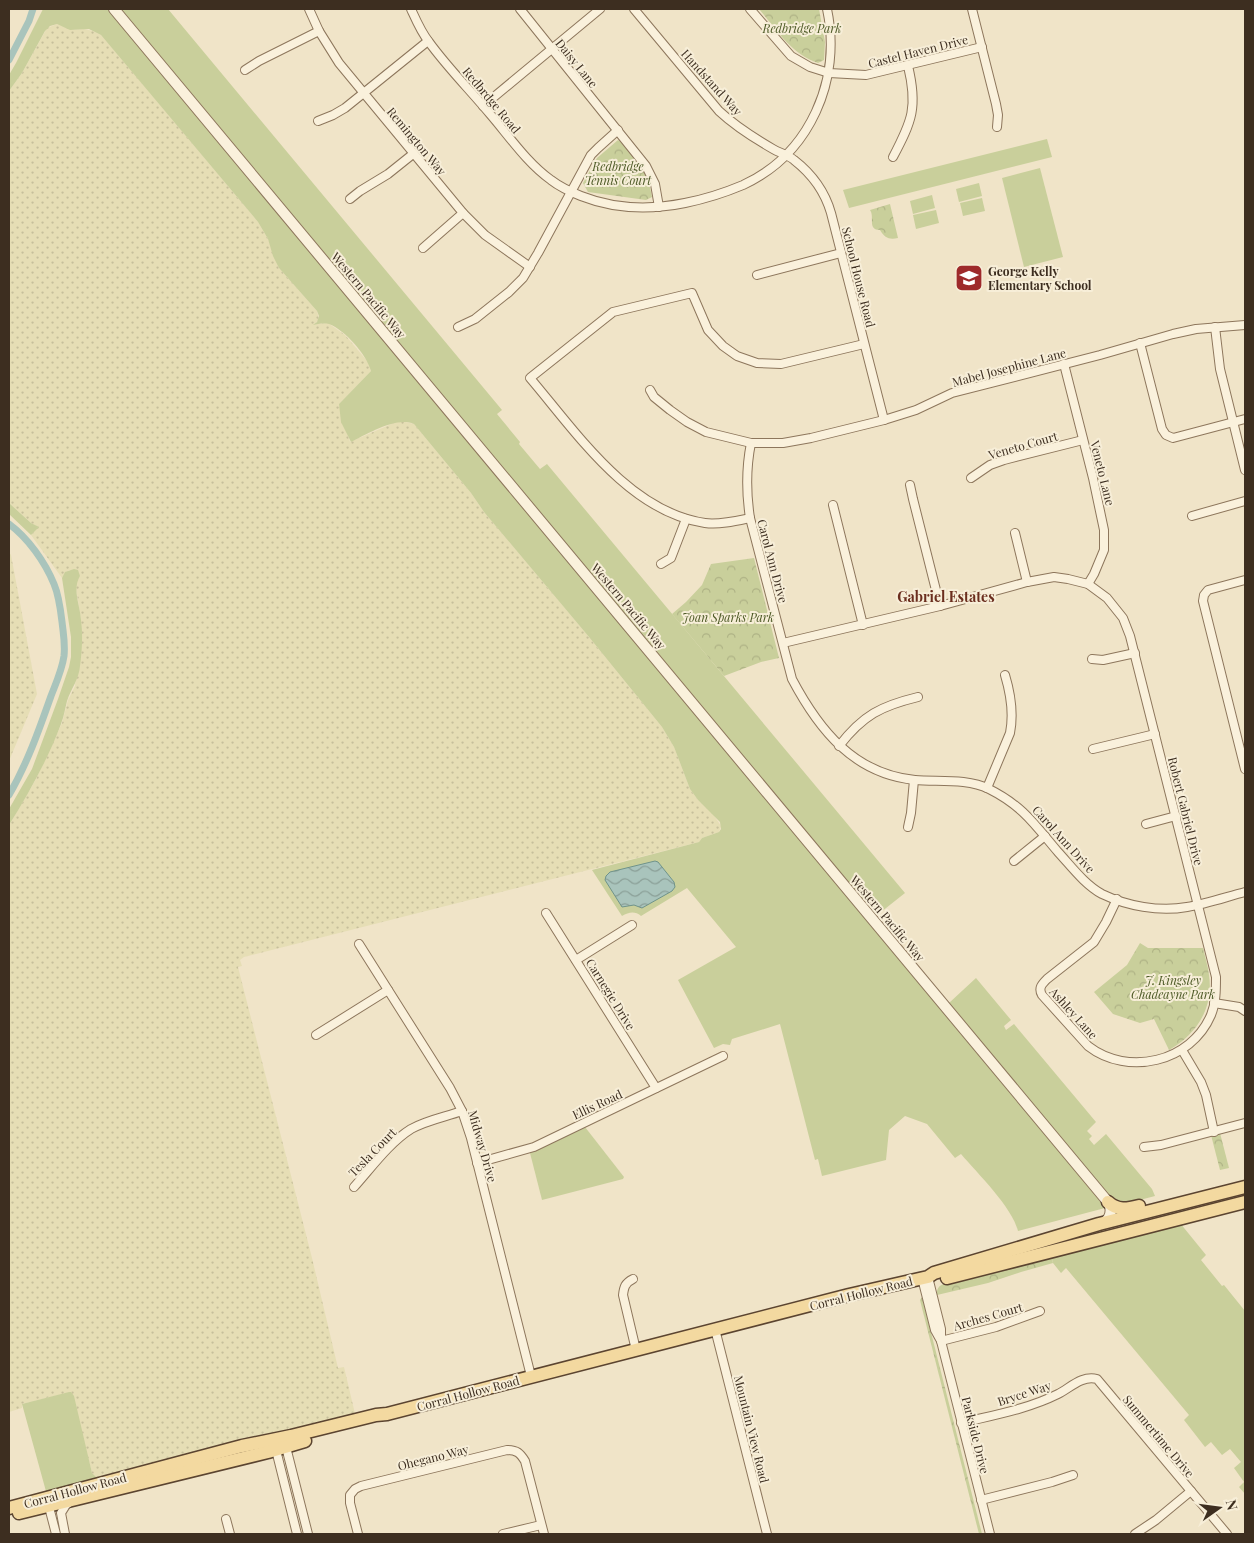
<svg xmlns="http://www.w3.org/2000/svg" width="1254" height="1543" viewBox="0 0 1254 1543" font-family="'Playfair Display',serif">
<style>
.farmland{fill:url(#farmland-dots)}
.green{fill:#c9cf9b}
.park{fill:url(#park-crowns)}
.water{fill:url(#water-waves);stroke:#6f938a}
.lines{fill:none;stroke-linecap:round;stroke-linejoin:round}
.canal{stroke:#a9c4bc;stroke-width:7}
.minor-casing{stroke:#8d765c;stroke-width:10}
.tertiary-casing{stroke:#8d765c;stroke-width:12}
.primary-casing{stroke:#5b4430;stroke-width:15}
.minor{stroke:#faf1dc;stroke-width:8}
.tertiary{stroke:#faf1dc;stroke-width:10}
.primary{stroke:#f3d9a0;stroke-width:12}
.labels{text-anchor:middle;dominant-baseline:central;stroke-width:4;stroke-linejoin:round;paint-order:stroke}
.park-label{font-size:12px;font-style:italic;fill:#4d5a26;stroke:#f7eed8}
.street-label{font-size:12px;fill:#3d2e20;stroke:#f7eed8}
.poi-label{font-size:12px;font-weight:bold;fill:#3d2e20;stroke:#f7eed8;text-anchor:start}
.neighbourhood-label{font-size:14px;font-weight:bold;fill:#6b2e1e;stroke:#f7eed8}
</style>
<defs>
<pattern id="farmland-dots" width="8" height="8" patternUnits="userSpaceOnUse" patternTransform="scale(1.25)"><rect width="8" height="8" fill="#e6deb5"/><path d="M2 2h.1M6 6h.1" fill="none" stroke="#c6bf9b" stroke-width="1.8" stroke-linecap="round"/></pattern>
<pattern id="park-crowns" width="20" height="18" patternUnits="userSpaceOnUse" patternTransform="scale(1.25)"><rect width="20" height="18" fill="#c9cf9b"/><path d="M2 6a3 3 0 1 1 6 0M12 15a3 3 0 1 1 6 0" fill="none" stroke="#aeb285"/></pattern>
<pattern id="water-waves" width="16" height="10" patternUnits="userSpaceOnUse" patternTransform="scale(1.25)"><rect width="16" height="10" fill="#a9c4bc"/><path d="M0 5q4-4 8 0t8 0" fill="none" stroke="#8ba098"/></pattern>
</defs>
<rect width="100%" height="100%" fill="#f0e4c8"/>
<g class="farmland">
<polygon points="57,24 74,30 84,29 93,31 101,35 108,43 258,222 268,239 279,268 317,311 319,319 315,324 328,323 345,335 369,363 371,371 339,404 350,442 396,422 406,422 414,424 471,493 484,512 589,637 662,727 674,747 690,789 698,800 713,814 721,826 719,832 702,838 699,842 244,957 240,960 242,966 238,967 312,1258 338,1368 344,1367 356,1418 98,1481 92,1473 71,1392 22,1404 22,1408 9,1412 9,825 35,781 62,723 68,700 75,686 81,620 76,588 76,582 80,576 70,570 66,572 62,578 31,535 38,527 31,523 9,503 9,91 22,73 47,28"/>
<polygon points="9,552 11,555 37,694 9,761"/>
</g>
<g class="green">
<path d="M43,9H111L1003,1078L1106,1207L1105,1208L1018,1231C1012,1207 978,1174 961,1154L955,1158L927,1124L905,1116L889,1130L886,1160L822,1176L818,1159L815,1160L780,1024L732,1039L730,1045L723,1044L714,1048L678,980L736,947L687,888L641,916C635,911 629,912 622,916L592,870L699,842L702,838L719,832L721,829L720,822L698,800L690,789L674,747L662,727L589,637L484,512L471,493L414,424C397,416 367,434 351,442L341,422L339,404L371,371C367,355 345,330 329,324C324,323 317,324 313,325L317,322L319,316L317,311L279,268L273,256L268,239L258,222L101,35L89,29L70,30L57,24L50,26L45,31L22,73L9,91V75L16,63Z"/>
<polygon points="119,9 168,9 502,410 497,414 520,442 519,444 540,469 547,464 905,893 876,916"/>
<polygon points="1047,139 1052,157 849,208 843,190"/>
<polygon points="1040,168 1063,257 1024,267 1002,178"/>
<polygon points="979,183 982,196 959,202 956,189"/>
<polygon points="932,195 935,208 913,214 910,201"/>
<polygon points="982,198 985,211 963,216 960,203"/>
<polygon points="936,210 939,223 916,229 913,215"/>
<polygon points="9,503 31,523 39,527 31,535 9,514"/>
<path d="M74,569L78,570L80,576C72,589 80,605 81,620C83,635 82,651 80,666C79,679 71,689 67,701C65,709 64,716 61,724C48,759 29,793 9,825V809L32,769L58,699L69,667L71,657V637L62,578L65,572Z"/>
<polygon points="976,978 1011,1020 1004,1026 1006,1030 1014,1024 1096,1122 1087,1131 1092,1136 1089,1139 1094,1145 1106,1134 1152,1189 1155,1196 1121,1205 1112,1200 949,1003"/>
<polygon points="585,1127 624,1177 623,1179 542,1200 530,1153"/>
<polygon points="1180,1223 1206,1255 1201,1260 1222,1286 1224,1285 1245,1311 1245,1494 1239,1487 1244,1482 1234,1468 1241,1462 1230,1449 1222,1455 1211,1442 1205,1447 1184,1420 1189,1415 1066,1268 1061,1273 1053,1263 1051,1256"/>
<polygon points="69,1392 71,1392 74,1396 92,1473 97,1478 98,1481 47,1495 22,1404"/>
</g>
<g class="park">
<path d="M759,9H819L825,42L824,60L818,63C792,55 776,29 759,9Z"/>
<path d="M618,140C639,152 648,175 652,197L646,200L588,192L583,183L597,158Z"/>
<path d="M890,204L898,238C889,240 885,238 880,230C867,230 875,217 870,210Z"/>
<polygon points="754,558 779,658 761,662 724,676 672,614 686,602 702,585 711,564"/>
<path d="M1140,943L1148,948H1203C1205,957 1208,966 1209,975C1214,1008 1196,1035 1169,1050L1154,1019L1140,1023L1113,1014L1094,992L1127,965Z"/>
<polygon points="1220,1133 1229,1168 1220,1170 1211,1135"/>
<path d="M1051,1256L1053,1263L1021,1272L988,1283L937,1295C936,1290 939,1285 944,1284Z"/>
<polygon points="922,1297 982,1534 979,1534 920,1300"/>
</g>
<polygon class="water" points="655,861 658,862 674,882 675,887 672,891 642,908 634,905 622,907 605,880 606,876 610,872"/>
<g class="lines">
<g class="canal">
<polyline points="9,60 29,21 33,9"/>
<path d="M9,524C28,538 45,562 54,584C60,598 61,615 63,630C64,638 65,647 64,656C62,670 56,683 51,696C39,730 27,764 9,795"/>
</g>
<defs>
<g id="minor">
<polyline points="309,9 319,31 339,63 463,213 485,235 530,267"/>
<path d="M411,9C416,20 421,32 429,42C447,67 470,90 490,114C509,136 527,163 551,180C560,187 571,192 581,196C614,209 650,210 685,203C705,199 724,193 743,185C810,154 842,80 827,9"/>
<polyline points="520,9 646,166 655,184 659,207"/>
<path d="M634,9L719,111C735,126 754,138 773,149C780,153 788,155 794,160C812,174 825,192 831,213L884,420"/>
<polyline points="750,9 791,56 810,67 829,73 866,75 982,47"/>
<polyline points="972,9 996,104 998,115 997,127"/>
<polyline points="245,70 259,61 319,31"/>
<polyline points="483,106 600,9"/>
<polyline points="318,121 333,115 345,108 428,41"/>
<path d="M893,157C912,121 918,107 908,66"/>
<polyline points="350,199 360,191 388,174 413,154"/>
<polyline points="423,248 463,213"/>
<polyline points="757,275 841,253"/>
<polyline points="458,327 475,319 509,292 523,278 538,253 591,155 598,148 618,130"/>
<polyline points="1215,327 1220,369 1245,470"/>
<polyline points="1140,343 1162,429 1166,435 1173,438 1245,419"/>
<polyline points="1064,364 1093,478 1104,530 1104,550 1094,574 1088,584"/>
<polyline points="650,390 654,397 670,410 687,422 706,432 751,443 783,443 811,438 884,420 916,410 952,393 1100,355 1173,334 1196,329 1245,325"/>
<path d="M751,443C746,468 746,492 750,518L792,679C819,730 854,774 915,780C938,782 967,778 989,789C1023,806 1035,825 1058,852C1071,866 1085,885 1102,894C1127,906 1159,912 1187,907C1206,904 1226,897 1245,892"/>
<polyline points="971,478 990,465 1004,460 1083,440"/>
<polyline points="910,485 913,499 940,606"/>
<polyline points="833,505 863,625"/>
<polyline points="1192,516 1245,501"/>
<path d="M750,518C736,521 719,525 705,523C629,512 576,432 530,378L613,312L692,293L708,330L723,346L737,356L757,363L781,364L864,344"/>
<polyline points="1015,533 1027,582"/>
<polyline points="661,564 671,558 686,519"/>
<polyline points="1245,580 1208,590 1204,595 1203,601 1245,769"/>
<path d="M783,643L940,606L1027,582L1054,577L1068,579L1088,584L1107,598L1123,618L1130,636L1216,977C1216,990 1216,1003 1211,1015C1191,1062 1128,1077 1088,1046L1042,995C1038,988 1042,984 1047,979L1094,942L1106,922L1117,899"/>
<polyline points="1092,659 1103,660 1135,653"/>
<path d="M839,746C863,715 881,706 918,697"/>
<polyline points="1093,749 1155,734"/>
<path d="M987,788L1010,733C1014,713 1011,695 1005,675"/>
<polyline points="1146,824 1176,816"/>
<polyline points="908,827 911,813 914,780"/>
<polyline points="1014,861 1045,836"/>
<polyline points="546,913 656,1088"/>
<polyline points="359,944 450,1088 462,1111 471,1138 531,1376"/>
<polyline points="576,960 632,925"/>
<polyline points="1214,1003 1239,1007 1245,1011"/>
<polyline points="316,1035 388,990"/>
<polyline points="1182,1050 1201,1082 1206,1095 1214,1132"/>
<polyline points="1144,1147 1161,1145 1245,1123"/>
<polyline points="477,1163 534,1147 723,1056"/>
<path d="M354,1187C371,1168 390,1142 411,1129C427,1120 445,1117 462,1111"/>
<polyline points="928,1277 941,1329 941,1341 990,1534"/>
<polyline points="922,1278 935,1330 940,1339"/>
<path d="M633,1279C625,1283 624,1287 623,1295L636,1350"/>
<polyline points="715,1329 767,1534"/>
<polyline points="941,1341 996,1327 1040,1311"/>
<path d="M961,1423C994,1415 1028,1409 1058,1394C1070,1388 1082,1375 1097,1379L1227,1534"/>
<polyline points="284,1445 286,1447 308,1534"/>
<polyline points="277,1446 276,1450 297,1534"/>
<polyline points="981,1500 1052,1482 1073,1475"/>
<polyline points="51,1503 49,1507 56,1534"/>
<polyline points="226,1519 230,1534"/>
<polyline points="65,1534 61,1513 66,1505 70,1502"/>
<path d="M358,1534L350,1503V1495L355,1489L361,1486L507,1450C517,1450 520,1453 525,1461L544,1534"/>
<polyline points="503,1534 541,1525"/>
<polyline points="1135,1534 1156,1520 1191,1491"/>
</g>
<path id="tertiary" d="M114,9L1108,1202C1113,1210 1111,1217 1104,1223"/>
<g id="primary">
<path d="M1108,1202C1118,1211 1127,1209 1139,1206"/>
<polyline points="947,1278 1245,1202"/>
<polyline points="9,1508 242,1446 291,1436 376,1415 387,1414 849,1295 928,1277 934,1273 1099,1224 1245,1187"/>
<polyline points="19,1513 268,1452 305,1441"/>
</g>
</defs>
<use href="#minor" class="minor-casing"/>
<use href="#tertiary" class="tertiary-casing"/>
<use href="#primary" class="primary-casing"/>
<use href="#minor" class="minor"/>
<use href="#tertiary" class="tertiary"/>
<use href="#primary" class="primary"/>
</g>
<defs>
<symbol id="school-square" viewBox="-11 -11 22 22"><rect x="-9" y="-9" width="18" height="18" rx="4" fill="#9e2a2b" stroke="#f7eed8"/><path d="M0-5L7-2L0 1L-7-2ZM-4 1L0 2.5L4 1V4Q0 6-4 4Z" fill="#fff"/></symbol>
</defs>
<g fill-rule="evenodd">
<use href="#school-square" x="953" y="262" width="32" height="32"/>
</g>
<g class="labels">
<g class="park-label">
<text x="802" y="28">Redbridge Park</text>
<text x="618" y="166">Redbridge<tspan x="618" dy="14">Tennis Court</tspan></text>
<text x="728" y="617">Joan Sparks Park</text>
<text x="1173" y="980">J. Kingsley<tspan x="1173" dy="14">Chadeayne Park</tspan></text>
</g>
<g class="street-label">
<text transform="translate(918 51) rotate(-14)">Castel Haven Drive</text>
<text transform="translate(577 63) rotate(51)">Daisy Lane</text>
<text transform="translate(712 82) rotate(48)">Handstand Way</text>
<text transform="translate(492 100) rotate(50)">Redbrdge Road</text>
<text transform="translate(417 141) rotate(50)">Remington Way</text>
<text transform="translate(859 277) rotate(76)">School House Road</text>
<text transform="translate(369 295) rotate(50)">Western Pacific Way</text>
<text transform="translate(1009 367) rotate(-15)">Mabel Josephine Lane</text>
<text transform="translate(1023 445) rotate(-16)">Veneto Court</text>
<text transform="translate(1103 473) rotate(76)">Veneto Lane</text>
<text transform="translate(773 561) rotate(75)">Carol Ann Drive</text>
<text transform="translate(629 606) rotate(50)">Western Pacific Way</text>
<text transform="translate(1186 811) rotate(76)">Robert Gabriel Drive</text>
<text transform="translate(1064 839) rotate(48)">Carol Ann Drive</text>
<text transform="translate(888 918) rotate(50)">Western Pacific Way</text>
<text transform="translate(611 994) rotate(58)">Carnegie Drive</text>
<text transform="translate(1074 1013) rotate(48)">Ashley Lane</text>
<text transform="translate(597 1104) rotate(-25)">Ellis Road</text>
<text transform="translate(483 1146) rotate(74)">Midway Drive</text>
<text transform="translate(372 1152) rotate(-46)">Tesla Court</text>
<text transform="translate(861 1293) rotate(-14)">Corral Hollow Road</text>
<text transform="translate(988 1316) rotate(-16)">Arches Court</text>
<text transform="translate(468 1393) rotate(-15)">Corral Hollow Road</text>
<text transform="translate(1024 1393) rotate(-18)">Bryce Way</text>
<text transform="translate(752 1429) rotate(76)">Mountain View Road</text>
<text transform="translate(976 1435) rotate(76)">Parkside Drive</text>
<text transform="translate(1159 1436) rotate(50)">Summertime Drive</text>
<text transform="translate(433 1457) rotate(-14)">Ohegano Way</text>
<text transform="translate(75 1490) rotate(-15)">Corral Hollow Road</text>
</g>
<g class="poi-label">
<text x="988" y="271">George Kelly<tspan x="988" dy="14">Elementary School</tspan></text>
</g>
<g class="neighbourhood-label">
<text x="946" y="596">Gabriel Estates</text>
</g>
</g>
<rect width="1254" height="1543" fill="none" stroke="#3d2e20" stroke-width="20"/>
<g transform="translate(1219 1508) rotate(76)" stroke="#f7eed8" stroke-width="4" paint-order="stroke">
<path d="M0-4L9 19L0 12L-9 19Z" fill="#3d2e20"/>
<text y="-8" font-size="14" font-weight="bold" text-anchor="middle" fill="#3d2e20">N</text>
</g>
</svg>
